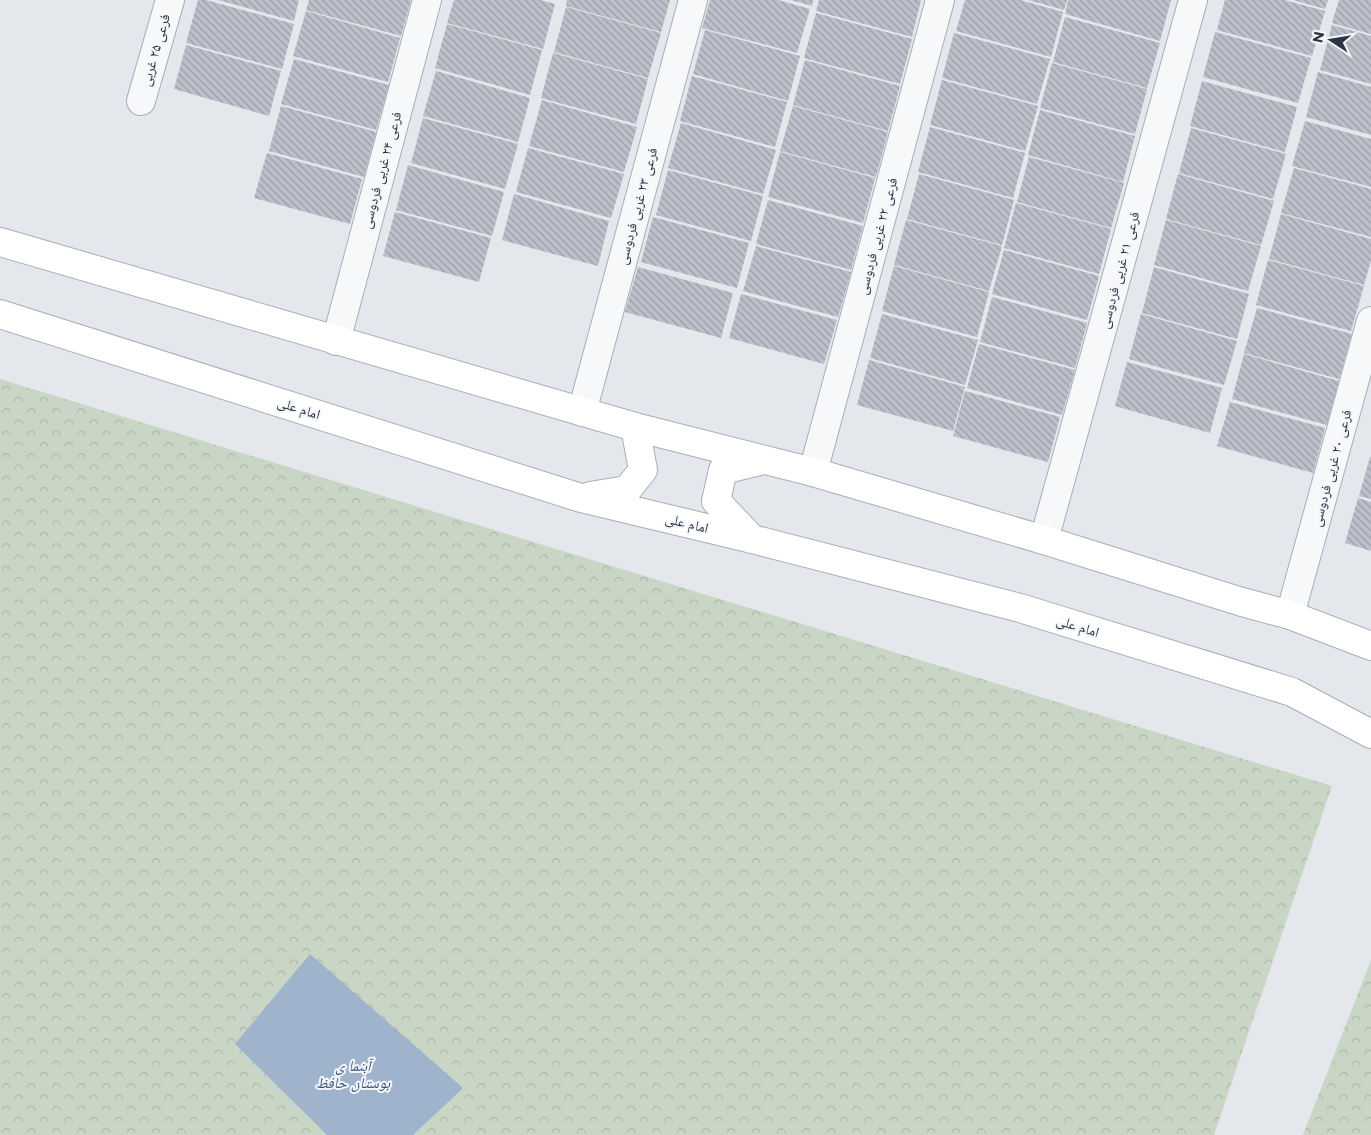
<svg xmlns="http://www.w3.org/2000/svg" width="1371" height="1135" viewBox="0 0 1371 1135" font-family="Montserrat,'Noto Naskh Arabic',sans-serif">
<style>
.park{fill:url(#park-crowns)}
.water{fill:#9fb4cc}
.building{fill:url(#building-back-hatch)}
.lines{fill:none;stroke-linecap:round;stroke-linejoin:round}
.street-casing{stroke:#a9aeb7;stroke-width:30}
.secondary-casing{stroke:#a9aeb7;stroke-width:30}
.street{stroke:#f7f8fa;stroke-width:28}
.secondary{stroke:#fff;stroke-width:28}
.labels{text-anchor:middle;dominant-baseline:central;stroke-width:4;stroke-linejoin:round;paint-order:stroke}
.street-label{font-size:14px;fill:#2b3445;stroke:#f4f6f9}
.water-label{font-size:15px;font-style:italic;fill:#34527a;stroke:#f4f6f9}
</style>
<defs>
<pattern id="park-crowns" width="20" height="18" patternUnits="userSpaceOnUse" patternTransform="scale(1.25)"><rect width="20" height="18" fill="#c9d6c5"/><path d="M2 6a3 3 0 1 1 6 0M12 15a3 3 0 1 1 6 0" fill="none" stroke="#adb8ab"/></pattern>
<pattern id="building-back-hatch" width="6" height="6" patternUnits="userSpaceOnUse" patternTransform="scale(1.25)"><rect width="6" height="6" fill="#bbc0ca"/><path d="M-1 5l2 2M0 0l6 6M5-1l2 2" fill="none" stroke="#989da6"/></pattern>
</defs>
<rect width="100%" height="100%" fill="#e4e7ec"/>
<g class="park">
<polygon points="0,379 1332,786 1214,1135 0,1135"/>
<polygon points="1371,960 1371,1135 1303,1135"/>
</g>
<polygon class="water" points="310,954 463,1088 413,1135 327,1135 235,1044"/>
<g class="building">
<polygon points="198,0 206,0 294,24 282,69 186,43"/>
<polygon points="218,0 299,0 294,21"/>
<polygon points="309,0 411,0 401,36 306,10"/>
<polygon points="454,0 540,0 555,4 543,49 447,23"/>
<polygon points="567,0 670,0 661,32 566,6"/>
<polygon points="710,0 778,0 810,9 797,53 702,28"/>
<polygon points="791,0 813,0 812,6"/>
<polygon points="819,0 921,0 912,37 816,11"/>
<polygon points="965,0 1020,0 1063,12 1051,57 956,31"/>
<polygon points="1028,0 1067,0 1064,10"/>
<polygon points="1068,0 1171,0 1160,41 1065,14"/>
<polygon points="1225,0 1284,0 1325,11 1312,56 1217,30"/>
<polygon points="1293,0 1328,0 1325,9"/>
<polygon points="1339,0 1371,0 1371,34 1332,23"/>
<polygon points="566,7 661,33 648,78 554,52"/>
<polygon points="306,11 400,38 388,82 293,56"/>
<polygon points="816,13 912,39 900,84 804,58"/>
<polygon points="1065,17 1160,43 1147,88 1053,62"/>
<polygon points="447,24 542,50 530,95 435,68"/>
<polygon points="1332,25 1371,36 1371,84 1320,70"/>
<polygon points="705,30 800,56 788,101 693,74"/>
<polygon points="1215,32 1311,58 1298,103 1203,77"/>
<polygon points="954,33 1050,59 1037,104 942,78"/>
<polygon points="186,45 281,71 269,116 174,89"/>
<polygon points="553,53 648,79 636,124 541,98"/>
<polygon points="294,59 389,85 376,130 281,104"/>
<polygon points="805,60 900,86 888,131 793,105"/>
<polygon points="1052,63 1147,89 1135,134 1040,108"/>
<polygon points="436,71 530,98 518,142 423,116"/>
<polygon points="1318,72 1371,87 1371,135 1306,117"/>
<polygon points="692,76 787,102 775,147 680,121"/>
<polygon points="942,80 1038,106 1025,151 930,125"/>
<polygon points="1202,81 1297,107 1285,152 1190,126"/>
<polygon points="542,100 637,127 624,172 529,146"/>
<polygon points="281,106 376,132 364,177 269,151"/>
<polygon points="793,106 888,132 876,177 780,151"/>
<polygon points="1040,110 1135,136 1123,182 1028,155"/>
<polygon points="423,118 518,144 505,189 411,163"/>
<polygon points="1305,121 1371,139 1371,187 1292,166"/>
<polygon points="681,123 776,150 763,194 668,168"/>
<polygon points="930,127 1025,153 1013,198 918,172"/>
<polygon points="1191,128 1286,154 1273,199 1179,173"/>
<polygon points="528,148 624,174 611,218 516,192"/>
<polygon points="780,152 875,178 863,223 768,197"/>
<polygon points="267,153 362,179 350,224 254,198"/>
<polygon points="1029,157 1124,183 1111,228 1017,202"/>
<polygon points="408,165 504,192 492,236 396,210"/>
<polygon points="1294,168 1371,189 1371,237 1281,213"/>
<polygon points="668,170 763,196 751,241 656,215"/>
<polygon points="919,174 1014,200 1002,245 907,219"/>
<polygon points="1178,174 1274,201 1261,245 1166,219"/>
<polygon points="514,194 609,221 598,266 502,240"/>
<polygon points="768,200 863,226 851,270 756,244"/>
<polygon points="1016,203 1111,229 1099,274 1004,248"/>
<polygon points="395,212 491,238 479,282 383,256"/>
<polygon points="1281,214 1371,239 1371,260 1364,285 1269,259"/>
<polygon points="653,217 749,243 737,288 641,262"/>
<polygon points="906,220 1002,246 989,291 894,265"/>
<polygon points="1166,220 1261,246 1248,291 1154,265"/>
<polygon points="756,246 851,272 838,317 743,291"/>
<polygon points="1004,250 1099,276 1087,320 992,294"/>
<polygon points="1268,260 1364,286 1351,331 1256,305"/>
<polygon points="894,266 989,292 977,337 882,311"/>
<polygon points="638,267 733,293 721,338 625,312"/>
<polygon points="1154,267 1249,294 1237,339 1142,313"/>
<polygon points="741,294 837,320 824,364 729,338"/>
<polygon points="992,297 1087,323 1075,368 980,342"/>
<polygon points="1257,308 1352,334 1339,379 1244,353"/>
<polygon points="882,314 978,340 965,385 870,358"/>
<polygon points="1141,314 1237,341 1224,385 1129,359"/>
<polygon points="979,344 1075,370 1062,415 967,388"/>
<polygon points="1244,354 1339,381 1327,425 1232,399"/>
<polygon points="869,360 965,387 953,431 857,405"/>
<polygon points="1127,362 1222,388 1210,433 1115,406"/>
<polygon points="965,391 1060,417 1048,462 953,436"/>
<polygon points="1230,402 1325,428 1313,473 1217,446"/>
<polygon points="1370,457 1371,457 1371,499 1359,496"/>
<polygon points="1358,498 1371,502 1371,551 1345,543"/>
</g>
<g class="lines">
<defs>
<g id="street">
<polyline points="141,101 170,0"/>
<polyline points="336,341 427,0"/>
<polyline points="582,412 693,0"/>
<polyline points="813,472 940,0"/>
<polyline points="1044,540 1193,0"/>
<polyline points="1290,615 1371,321"/>
</g>
<g id="secondary">
<polyline points="0,242 635,427 813,472 1044,540 1242,602 1290,615 1371,646"/>
<polyline points="0,314 581,498 752,539 1020,608 1292,692 1371,734"/>
<polyline points="590,496 627,490 643,470 635,427"/>
<polyline points="752,539 716,501 723,470 760,461"/>
</g>
</defs>
<use href="#street" class="street-casing"/>
<use href="#secondary" class="secondary-casing"/>
<use href="#street" class="street"/>
<use href="#secondary" class="secondary"/>
</g>
<g class="labels">
<g class="street-label">
<text transform="translate(155 50) rotate(-74)">فرعی ۲۵ غربی</text>
<text transform="translate(381 170) rotate(-75)">فرعی ۲۴ غربی فردوسی</text>
<text transform="translate(637 206) rotate(-75)">فرعی ۲۳ غربی فردوسی</text>
<text transform="translate(877 236) rotate(-75)">فرعی ۲۲ غربی فردوسی</text>
<text transform="translate(1119 270) rotate(-75)">فرعی ۲۱ غربی فردوسی</text>
<text transform="translate(299 408) rotate(18)">امام علی</text>
<text transform="translate(1331 468) rotate(-75)">فرعی ۲۰ غربی فردوسی</text>
<text transform="translate(687 523) rotate(14)">امام علی</text>
<text transform="translate(1078 626) rotate(17)">امام علی</text>
</g>
<g class="water-label">
<text x="353" y="1065">آبنما ی<tspan x="353" dy="17">بوستان حافظ</tspan></text>
</g>
</g>
<g transform="translate(1331 40) rotate(282)" stroke="#f4f6f9" stroke-width="4" paint-order="stroke">
<path d="M0-4L9 19L0 12L-9 19Z" fill="#2b3445"/>
<text y="-8" font-size="14" font-weight="bold" text-anchor="middle" fill="#2b3445">N</text>
</g>
</svg>
